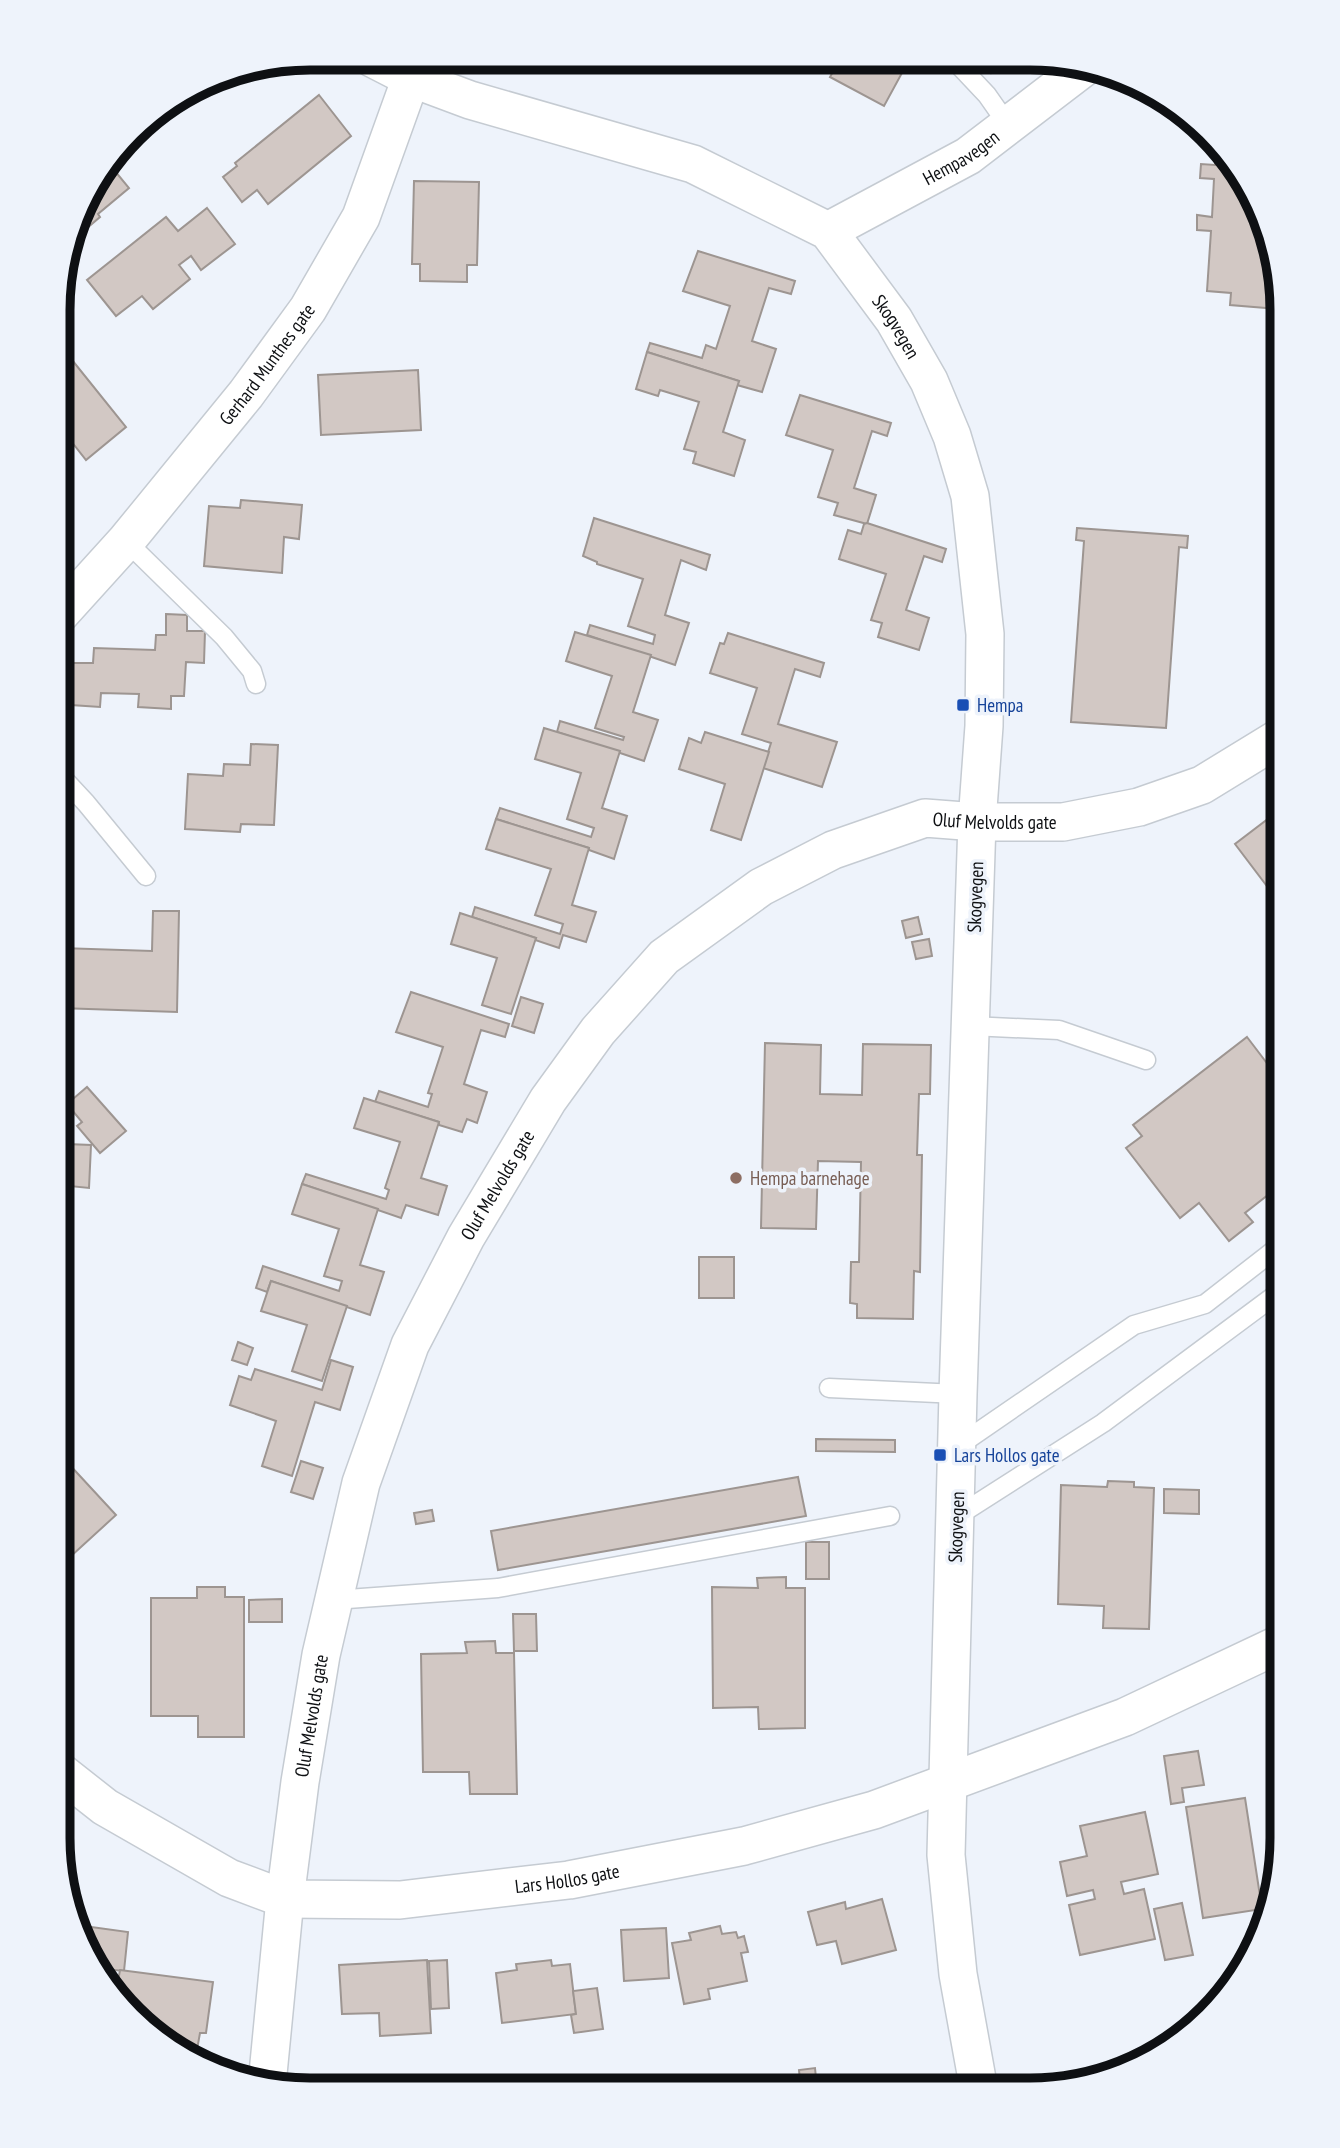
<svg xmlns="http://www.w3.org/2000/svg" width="1340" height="2148" viewBox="0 0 1340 2148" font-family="'PT Sans Narrow',sans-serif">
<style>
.building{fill:#d2c8c4;stroke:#9d9591;stroke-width:2}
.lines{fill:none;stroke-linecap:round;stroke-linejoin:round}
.lane-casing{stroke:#c5cbd2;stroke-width:21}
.street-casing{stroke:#c5cbd2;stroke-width:40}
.lane{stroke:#fff;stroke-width:18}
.street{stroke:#fff;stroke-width:37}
.transit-dot{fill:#1a4fb4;stroke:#eef3fb;stroke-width:2.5}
.education-dot{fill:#8d6e63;stroke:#eef3fb;stroke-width:2.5}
.labels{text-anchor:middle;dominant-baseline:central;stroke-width:7;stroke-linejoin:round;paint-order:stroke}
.street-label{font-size:19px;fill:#0e1013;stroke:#eef3fb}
.transit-label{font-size:19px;fill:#164399;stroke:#eef3fb;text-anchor:start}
.education-label{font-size:19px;fill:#785e54;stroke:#eef3fb;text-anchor:start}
.rim{fill:none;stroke:#0e1013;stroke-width:9}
</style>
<rect width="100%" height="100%" fill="#eef3fb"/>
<g class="building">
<polygon points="809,59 840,59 833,72"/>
<polygon points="840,59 909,60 884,106 830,77"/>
<polygon points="979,60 1005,60 991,73"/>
<polygon points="319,95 351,136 268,204 257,190 242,202 223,177 237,166 235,163"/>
<polygon points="1216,152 1263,214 1280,298 1277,297 1277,309 1230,305 1231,293 1207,291 1211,231 1197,230 1197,215 1212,217 1214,179 1200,178 1201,164 1215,165"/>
<polygon points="110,165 129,188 98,214 100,217 80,234 77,230 73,234 84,198"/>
<polygon points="414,181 479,182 477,265 467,265 467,282 420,281 420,264 412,264"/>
<polygon points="207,208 235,244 201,270 191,256 179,265 190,279 153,309 142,296 116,316 87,280 166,217 178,231"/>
<polygon points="698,251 795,281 791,294 769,288 752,341 776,349 762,392 737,385 739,381 647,352 650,343 702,358 706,345 716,349 730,306 683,291"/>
<polygon points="60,345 126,427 86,460 60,427"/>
<polygon points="647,352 739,381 723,432 745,440 734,476 693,463 696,452 684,449 699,402 660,390 658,396 636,389"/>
<polygon points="418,370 421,430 321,435 318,375"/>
<polygon points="800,395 891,423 887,436 872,431 854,488 876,495 867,524 834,515 838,503 818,497 833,450 786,435"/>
<polygon points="241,500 302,505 299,539 284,537 282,573 204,566 209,506 240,508"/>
<polygon points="594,518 710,555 706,570 681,560 665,615 689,623 675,665 587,635 590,625 653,644 655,635 628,626 643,579 597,564 597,562 583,556"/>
<polygon points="867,523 946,549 942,562 924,556 906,610 929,618 919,650 878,637 882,623 871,620 886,574 839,559 848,530 861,534 864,524"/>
<polygon points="1077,528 1188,536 1187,548 1179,547 1166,728 1071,722 1084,541 1076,540"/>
<polygon points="166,614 187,615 187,631 205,631 204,663 186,662 184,696 171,696 171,709 138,707 139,694 101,693 100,707 71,705 72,663 93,663 94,648 155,650 156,635 166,635"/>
<polygon points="575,632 651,655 633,712 658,720 644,761 557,732 560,721 623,740 624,737 595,728 612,676 566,661"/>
<polygon points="728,633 824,663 820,677 795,669 778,724 837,742 822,787 763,768 771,743 742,734 757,688 710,673 720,643 724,644"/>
<polygon points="544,728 620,751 602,808 627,816 614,859 589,850 589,848 496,819 500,808 591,837 594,828 567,819 581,773 535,759"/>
<polygon points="705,732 769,752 741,840 711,830 725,784 679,769 689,738 701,743"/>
<polygon points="251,744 278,745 274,825 241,824 240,832 185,829 188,774 223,776 224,764 250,765"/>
<polygon points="1282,808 1282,906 1235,844"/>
<polygon points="496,819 589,848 572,905 596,912 586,942 563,935 559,948 535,940 536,938 472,917 475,907 560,934 563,924 535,915 551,869 486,849"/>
<polygon points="59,837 71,837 69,875 59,875"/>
<polygon points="153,911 179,911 177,1012 59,1008 61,948 152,951"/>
<polygon points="460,913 536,938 511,1014 482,1005 497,958 451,944"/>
<polygon points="918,917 922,934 906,938 902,921"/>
<polygon points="929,939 932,956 916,959 912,942"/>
<polygon points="411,992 509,1024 505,1037 481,1030 464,1084 487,1092 477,1123 467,1119 462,1132 439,1125 439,1122 375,1102 379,1091 428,1107 432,1094 428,1093 443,1047 396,1032"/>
<polygon points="521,997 543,1004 534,1033 512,1026"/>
<polygon points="1247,1037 1282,1083 1269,1096 1282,1113 1282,1184 1245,1213 1253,1222 1229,1241 1199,1203 1180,1218 1126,1148 1142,1136 1133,1125"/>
<polygon points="765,1043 821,1045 820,1094 862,1095 863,1044 931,1045 930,1094 919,1094 917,1155 922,1155 920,1272 914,1271 913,1319 857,1318 857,1304 850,1303 851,1262 859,1262 861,1162 818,1161 816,1229 761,1228"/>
<polygon points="87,1087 126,1131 100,1153 77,1126 82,1122 67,1104"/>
<polygon points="364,1098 439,1122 421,1178 447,1186 438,1215 406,1205 401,1218 302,1184 306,1174 386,1199 389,1190 385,1188 400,1142 354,1128"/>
<polygon points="59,1131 68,1131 67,1144 91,1145 89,1188 70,1186 69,1198 59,1198"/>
<polygon points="302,1184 378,1209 360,1265 384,1272 370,1315 271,1281 267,1292 256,1288 263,1266 339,1291 342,1281 324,1276 339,1229 292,1214"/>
<rect x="699" y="1257" width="35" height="41"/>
<polygon points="271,1281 347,1306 322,1381 292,1371 307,1325 261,1311"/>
<polygon points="238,1342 253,1348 247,1365 232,1360"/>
<polygon points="331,1360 353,1367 340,1410 315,1402 292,1476 262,1466 276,1421 230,1405 239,1376 251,1380 255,1369 322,1390"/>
<polygon points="816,1439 895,1440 895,1452 816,1451"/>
<polygon points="301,1461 323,1468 313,1499 291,1492"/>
<polygon points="67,1462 116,1515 58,1568 58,1470"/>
<polygon points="798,1477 806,1516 498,1570 491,1531"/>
<polygon points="1108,1481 1134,1482 1134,1487 1154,1488 1149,1629 1103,1628 1104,1606 1058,1604 1061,1485 1107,1487"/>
<polygon points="1164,1489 1199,1490 1199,1514 1164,1513"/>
<polygon points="432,1510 434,1521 416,1524 414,1513"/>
<rect x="806" y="1542" width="23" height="37"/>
<polygon points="786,1577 786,1588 805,1588 805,1728 759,1729 758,1707 713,1708 712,1587 758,1588 757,1578"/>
<polygon points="197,1587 225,1587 225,1597 244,1597 244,1737 198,1737 198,1716 151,1716 151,1598 197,1598"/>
<polygon points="282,1599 282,1622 249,1622 249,1600"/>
<polygon points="513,1614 536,1614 537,1651 514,1651"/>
<polygon points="495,1641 496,1653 514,1653 517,1794 470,1794 469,1772 423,1772 421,1654 467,1653 465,1642"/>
<polygon points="1198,1751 1204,1785 1182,1788 1184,1802 1171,1804 1164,1756"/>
<polygon points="1282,1758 1282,1789 1272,1791 1271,1779 1281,1777 1278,1759"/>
<polygon points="1245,1798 1262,1909 1203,1918 1186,1807"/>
<polygon points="1145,1812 1158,1874 1121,1882 1124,1894 1144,1889 1155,1939 1080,1955 1069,1905 1095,1899 1093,1890 1067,1896 1060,1862 1087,1856 1080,1826"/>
<polygon points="882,1899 896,1950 842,1964 836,1941 817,1945 808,1912 845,1902 846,1909"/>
<polygon points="1182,1903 1193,1955 1165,1960 1154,1909"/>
<polygon points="84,1926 128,1932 124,1971 104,1969 82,1942"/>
<polygon points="720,1926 722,1934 736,1932 738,1938 744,1936 748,1952 741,1953 747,1981 708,1989 710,1999 684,2004 672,1943 691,1940 689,1933"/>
<polygon points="666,1928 669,1978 624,1981 621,1930"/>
<polygon points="427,1960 431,2033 380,2036 379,2013 342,2014 339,1965"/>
<polygon points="447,1960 449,2008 431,2009 429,1961"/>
<polygon points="551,1960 552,1966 570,1964 576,2014 502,2023 496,1973 517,1970 516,1964"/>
<polygon points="120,1970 213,1982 206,2033 200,2033 196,2055 157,2038 117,1987"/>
<polygon points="597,1988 603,2029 574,2033 571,2015 576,2014 573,1991"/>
<polygon points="1134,2065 1126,2071 1096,2077 1095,2073"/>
<polygon points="815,2068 817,2088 801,2090 799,2070"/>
</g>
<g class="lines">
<defs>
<g id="lane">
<polyline points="954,60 987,95 1008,125"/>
<polyline points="126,541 224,637 252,671 256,684"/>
<polyline points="1265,746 1282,770"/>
<polyline points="59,774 86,803 146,876"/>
<polyline points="971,1026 1059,1030 1146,1060"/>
<polyline points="829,1388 958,1394"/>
<polyline points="958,1446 1134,1325 1205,1304 1282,1244"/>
<polyline points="956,1517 1103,1423 1282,1290"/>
<polyline points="334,1600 498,1588 890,1516"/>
</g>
<g id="street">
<path id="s1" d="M372,58L411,78L470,100L693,164L828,231L894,320L929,381L952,436L970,496L985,634L984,726L977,822L958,1394L946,1855L958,1974L979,2090"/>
<path id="s2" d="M828,231L968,156L1083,68"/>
<path id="s3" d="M59,615L126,541L246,394L308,309L361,217L411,78"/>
<path id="s4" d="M58,1770L105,1807L229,1878L285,1899L400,1900L569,1880L744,1846L874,1810L1125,1717L1282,1643"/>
<path id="s5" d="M267,2084L285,1899L300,1782L321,1655L361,1483L410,1345L466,1237L548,1100L598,1031L664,957L761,887L833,850L925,818L977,822H1063L1139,807L1202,785L1282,736"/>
</g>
</defs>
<use href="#lane" class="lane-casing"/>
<use href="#street" class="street-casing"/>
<use href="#lane" class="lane"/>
<use href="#street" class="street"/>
</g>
<g class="transit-dot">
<rect x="956" y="698" width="14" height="14" rx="3.5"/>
<rect x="933" y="1448" width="14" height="14" rx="3.5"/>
</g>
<circle class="education-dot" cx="736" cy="1178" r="7"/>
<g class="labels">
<g class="street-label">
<text stroke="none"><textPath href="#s2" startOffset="152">Hempavegen</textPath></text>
<text stroke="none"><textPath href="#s1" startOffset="607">Skogvegen</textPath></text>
<text stroke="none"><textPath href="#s3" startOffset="326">Gerhard Munthes gate</textPath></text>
<text stroke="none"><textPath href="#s5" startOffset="1589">Oluf Melvolds gate</textPath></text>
<text transform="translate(975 897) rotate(-88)">Skogvegen</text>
<text stroke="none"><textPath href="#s5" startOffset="938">Oluf Melvolds gate</textPath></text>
<text transform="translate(956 1527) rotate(-88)">Skogvegen</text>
<text stroke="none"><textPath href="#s5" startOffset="371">Oluf Melvolds gate</textPath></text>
<text stroke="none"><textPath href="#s4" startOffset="546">Lars Hollos gate</textPath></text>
</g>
<g class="transit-label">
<text x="977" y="705">Hempa</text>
<text x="954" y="1455">Lars Hollos gate</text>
</g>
<g class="education-label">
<text x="750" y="1178">Hempa barnehage</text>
</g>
</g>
<path d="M0 0H1340V2148H0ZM310 70H1030A240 240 0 0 1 1270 310V1838A240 240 0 0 1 1030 2078H310A240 240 0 0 1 70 1838V310A240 240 0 0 1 310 70Z" fill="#eef3fb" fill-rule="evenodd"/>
<path class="rim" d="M310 70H1030A240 240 0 0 1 1270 310V1838A240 240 0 0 1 1030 2078H310A240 240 0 0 1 70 1838V310A240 240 0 0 1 310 70Z"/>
</svg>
